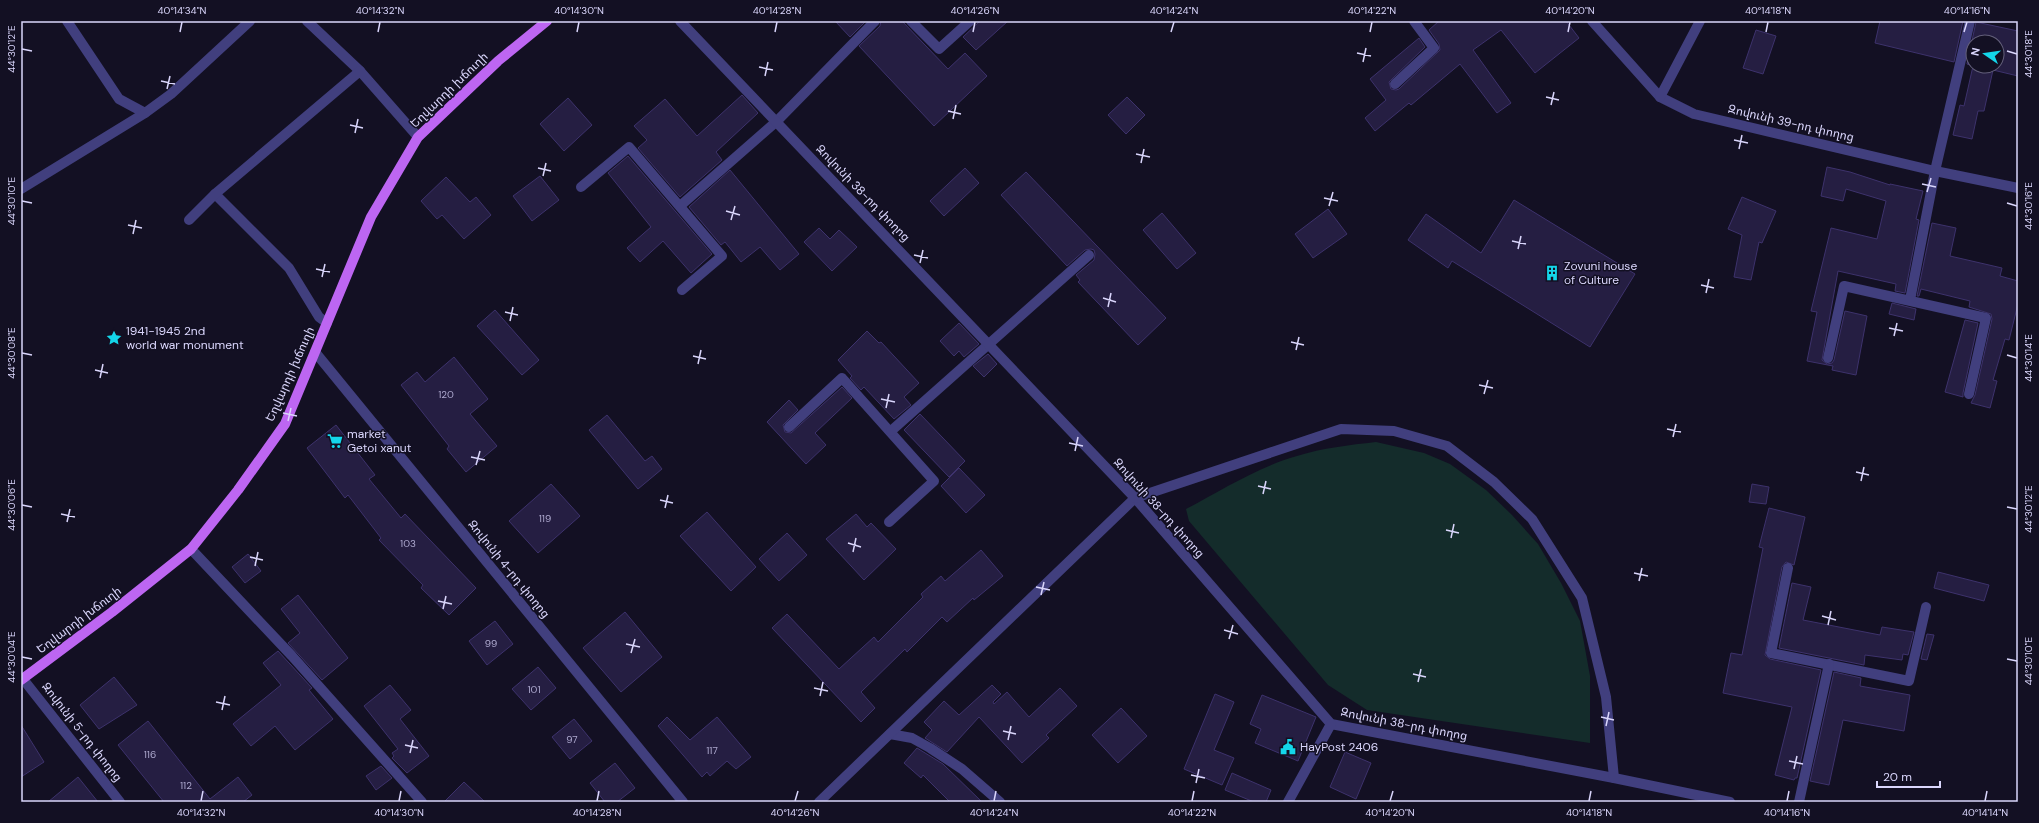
<svg xmlns="http://www.w3.org/2000/svg" width="2039" height="823" viewBox="0 0 2039 823" font-family="'DM Sans','Noto Sans Armenian',sans-serif">
<style>
.green{fill:#142c2b}
.building{fill:#251e42;stroke:#3d326c;fill-rule:evenodd}
.lines{fill:none;stroke-linecap:round;stroke-linejoin:round}
.service{stroke:#413f7e;stroke-width:10}
.minor{stroke:#413f7e;stroke-width:10}
.tertiary{stroke:#413f7e;stroke-width:10}
.primary{stroke:#bd66f2;stroke-width:10}
.ticks{fill:none;stroke:#dad6fc;stroke-width:1.5}
.labels{text-anchor:middle;dominant-baseline:central;stroke-width:3;stroke-linejoin:round;paint-order:stroke}
.number-label{font-size:10px;fill:#ada8ce}
.street-label{font-size:12px;fill:#dad6fc;stroke:#131023}
.poi-label{font-size:12px;fill:#dad6fc;stroke:#131023;text-anchor:start}
.neatline{fill:none;stroke:#dad6fc;stroke-width:1.5}
.ticks-label{font-size:10px;text-anchor:middle;fill:#dad6fc}
</style>
<rect width="100%" height="100%" fill="#131023"/>
<path class="green" d="M1376,442L1424,453L1450,464L1486,490L1512,515L1538,544L1561,583L1580,621L1590,676V743L1367,710L1328,685L1189,521L1186,509C1222,490 1258,467 1297,456C1323,448 1349,445 1376,442Z"/>
<g class="building">
<polygon points="835,21 866,21 850,37"/>
<polygon points="881,21 902,21 948,69 965,53 987,76 934,126 859,46 880,26"/>
<polygon points="980,21 1008,21 976,50 963,37"/>
<polygon points="1439,21 1566,21 1579,38 1535,73 1501,30 1473,50 1511,103 1497,113 1460,64 1411,105 1409,103 1375,131 1365,118 1386,100 1370,79 1419,38 1425,47 1389,82 1391,89 1396,90 1399,89 1440,50 1439,44 1429,30"/>
<polygon points="1880,21 1963,21 1954,62 1875,43"/>
<path d="M1976,22L2018,31V76L1993,70L1984,111H1978L1972,139L1953,135L1960,105L1964,106L1973,66L1967,64ZM1973,42H1997V66H1973Z"/>
<polygon points="1756,30 1776,36 1763,74 1743,68"/>
<polygon points="742,95 758,113 716,152 722,160 680,197 638,148 647,140 634,126 665,99 697,136"/>
<polygon points="1127,97 1145,115 1126,134 1108,115"/>
<polygon points="568,98 592,125 564,151 540,124"/>
<polygon points="628,156 712,254 691,273 663,241 640,262 627,248 651,227 608,173"/>
<polygon points="1827,167 1850,172 1890,185 1890,184 1923,191 1916,219 1919,220 1905,293 1895,291 1896,284 1838,271 1822,360 1827,364 1832,363 1834,360 1845,311 1867,316 1856,375 1832,370 1833,366 1807,361 1817,312 1811,311 1831,228 1877,239 1886,201 1846,189 1843,201 1821,196"/>
<polygon points="965,168 979,183 944,216 930,201"/>
<polygon points="730,170 799,254 780,270 760,247 741,262 725,242 721,245 689,207"/>
<polygon points="1026,172 1166,318 1138,345 1078,282 1080,280 1076,275 1094,260 1095,254 1094,250 1091,249 1085,250 1067,266 1001,195"/>
<polygon points="540,176 559,200 532,221 513,196"/>
<polygon points="446,177 470,202 476,197 491,215 464,239 442,215 437,219 421,201"/>
<polygon points="1742,197 1776,211 1762,243 1759,242 1751,280 1734,277 1742,235 1728,229"/>
<polygon points="1514,200 1635,274 1590,347 1452,261 1448,268 1408,240 1426,214 1481,253"/>
<polygon points="1328,209 1347,234 1313,258 1295,234"/>
<polygon points="1162,213 1196,253 1177,269 1143,230"/>
<polygon points="1932,223 1956,228 1950,256 2002,268 2000,276 2018,281 2018,304 2009,340 2005,339 1993,380 1997,381 1990,408 1971,403 1975,395 1992,319 1991,314 1969,307 1970,301 1921,289 1919,296 1917,296"/>
<polygon points="819,228 830,239 839,230 857,247 832,271 804,242"/>
<polygon points="1892,303 1916,309 1914,320 1889,314"/>
<polygon points="495,310 539,360 522,375 477,326"/>
<polygon points="1965,320 1978,323 1963,393 1963,397 1945,392"/>
<polygon points="959,323 979,344 964,357 959,351 954,356 940,341"/>
<polygon points="867,331 879,343 881,342 919,383 904,397 911,405 894,419 864,387 861,390 850,378 852,376 838,360"/>
<polygon points="988,354 997,364 984,377 973,366"/>
<polygon points="454,357 488,399 470,414 497,446 466,472 447,449 449,446 401,385 417,372 425,382"/>
<polygon points="842,387 852,398 815,433 826,445 806,464 767,422 789,400 798,410 783,425 785,432 791,433"/>
<polygon points="920,414 965,461 949,477 904,430"/>
<polygon points="607,415 645,461 652,456 662,469 638,489 589,430"/>
<polygon points="336,425 375,475 369,479 401,518 405,514 476,588 449,615 421,588 423,585 379,540 381,538 348,495 345,498 307,448"/>
<polygon points="959,468 985,495 966,513 941,486"/>
<polygon points="551,484 580,516 538,553 509,521"/>
<polygon points="1752,484 1769,487 1766,504 1749,502"/>
<polygon points="1769,508 1805,517 1794,565 1786,562 1782,567 1765,655 1770,659 1821,670 1797,778 1795,778 1794,780 1775,775 1792,707 1723,693 1731,653 1742,655 1763,548 1759,547"/>
<polygon points="707,512 756,567 731,591 680,536"/>
<polygon points="856,514 867,527 871,523 896,549 864,580 826,539"/>
<polygon points="787,533 807,555 779,581 759,559"/>
<polygon points="981,550 1003,576 974,600 973,598 947,622 942,617 907,652 905,649 861,692 875,708 861,722 772,628 787,614 839,669 874,637 878,642 923,597 921,594 941,576 945,581"/>
<polygon points="248,554 261,571 245,583 232,567"/>
<polygon points="1938,572 1989,585 1984,601 1934,588"/>
<polygon points="1792,583 1811,587 1803,620 1880,635 1882,627 1914,632 1908,655 1903,654 1902,660 1865,655 1864,665 1779,648"/>
<polygon points="298,595 348,658 322,680 288,643 300,633 281,609"/>
<polygon points="625,612 662,657 621,692 583,648"/>
<polygon points="495,621 513,644 487,665 469,641"/>
<polygon points="1927,634 1934,635 1927,660 1921,659"/>
<polygon points="278,651 312,688 309,690 333,719 295,750 275,726 251,746 233,724 281,685 263,663"/>
<polygon points="538,667 556,688 531,710 512,689"/>
<polygon points="1834,672 1861,678 1860,686 1910,695 1904,731 1843,720 1829,785 1810,781"/>
<polygon points="114,677 137,705 99,729 80,705"/>
<polygon points="390,685 411,710 400,719 429,756 407,773 392,758 394,756 392,753 398,749 364,706"/>
<polygon points="992,685 1001,694 993,702 994,704 1007,692 1029,717 1060,688 1077,706 1046,735 1049,738 1022,763 979,717 947,752 925,738 932,730 924,722 944,701 959,715"/>
<polygon points="1215,694 1234,702 1214,750 1234,758 1222,785 1184,769"/>
<polygon points="1262,695 1316,717 1298,761 1255,743 1261,729 1250,724"/>
<polygon points="1121,708 1147,736 1118,763 1092,735"/>
<polygon points="667,717 690,740 717,717 751,757 736,769 727,761 710,776 707,772 702,777 658,726"/>
<polygon points="574,719 592,741 570,759 552,737"/>
<polygon points="148,721 210,799 238,777 252,795 243,802 164,802 118,745"/>
<polygon points="21,725 44,762 21,777"/>
<polygon points="917,748 943,764 982,802 950,802 923,775 921,778 904,763"/>
<polygon points="1345,752 1371,763 1356,799 1330,787"/>
<polygon points="615,763 635,788 617,802 605,802 590,783"/>
<polygon points="381,766 392,778 376,790 366,776"/>
<polygon points="1232,773 1271,790 1266,802 1254,802 1225,790"/>
<polygon points="78,777 98,802 48,802"/>
<polygon points="464,782 485,802 444,802"/>
</g>
<g class="lines">
<g class="service">
<polyline points="67,21 119,99 145,113"/>
<polyline points="307,21 360,71"/>
<polyline points="21,189 145,113 171,94 250,21"/>
<polyline points="215,194 289,268 319,317 327,323"/>
<polyline points="189,220 215,194 360,71 418,137"/>
</g>
<g class="minor">
<polyline points="911,21 939,49 970,21"/>
<polyline points="1592,21 1660,97 1694,114 1935,171 2018,188"/>
<polyline points="1395,84 1434,48 1414,21"/>
<polyline points="1660,97 1700,21"/>
<polyline points="581,187 629,147 722,256 682,290"/>
<polyline points="680,206 777,121 875,21"/>
<polyline points="1910,300 1935,171 1970,21"/>
<polyline points="1828,358 1844,286 1986,318 1969,394"/>
<polyline points="789,427 842,378 934,481 889,522"/>
<polyline points="891,431 1089,255"/>
<polyline points="191,549 292,656 422,802"/>
<polyline points="1788,568 1771,653 1909,681 1926,607"/>
<polyline points="890,734 912,738 930,748 962,769 1000,802"/>
<polyline points="819,802 1135,498 1331,724 1614,778"/>
<polyline points="1288,802 1331,724"/>
<polyline points="1799,802 1829,664"/>
</g>
<g class="tertiary">
<polyline points="680,21 1135,498 1341,429 1394,431 1447,446 1494,482 1532,519 1582,598 1606,697 1614,778 1730,802"/>
<polyline points="315,352 683,802"/>
<polyline points="23,679 120,802"/>
</g>
<polyline class="primary" points="21,680 112,612 191,549 238,490 285,424 371,217 418,137 498,61 547,21"/>
</g>
<path class="ticks" d="M180,32L182,22M378,32L380,22M577,32L579,22M775,32L777,22M973,32L975,22M1171,32L1174,22M1370,32L1372,22M1568,32L1570,22M1766,32L1768,22M1964,32L1967,22M22,49L32,51M2007,51L2017,54M1357,53L1371,56M1363,62L1366,48M759,67L773,70M765,76L768,62M161,81L175,84M167,89L170,76M1546,97L1559,100M1551,105L1554,92M948,111L961,114M953,119L956,105M350,125L363,128M355,133L358,119M1734,140L1748,143M1739,149L1742,135M1136,154L1150,157M1141,163L1144,149M538,168L551,171M543,176L546,163M1922,184L1936,187M1927,192L1931,178M1324,198L1338,201M22,201L32,203M2007,203L2017,206M1329,206L1333,192M726,211L740,215M731,220L735,206M128,225L142,228M133,234L136,220M1512,241L1526,244M1518,249L1521,236M914,255L928,258M920,263L923,250M316,269L330,272M322,277L325,264M1701,285L1714,288M1706,293L1709,279M1103,298L1116,302M1108,307L1111,293M505,312L518,315M510,321L513,307M1889,328L1903,331M1894,336L1897,323M1291,342L1304,345M1296,350L1299,337M22,353L32,355M2007,355L2017,358M693,356L706,359M698,364L701,350M95,370L108,373M100,378L103,364M1479,385L1493,388M1484,394L1488,380M881,399L895,402M886,408L889,394M283,413L297,416M288,421L291,408M1667,429L1681,432M1673,437L1676,424M1069,443L1083,446M1075,451L1078,437M471,457L485,460M476,465L480,451M1856,472L1869,475M1861,481L1864,467M1258,486L1271,489M1263,494L1266,481M660,500L673,503M22,505L32,507M2007,507L2017,509M665,508L668,495M61,514L75,517M67,522L70,509M1446,530L1459,533M1451,538L1454,524M848,543L861,547M853,552L856,538M250,557L263,560M255,566L258,552M1634,573L1648,576M1639,581L1642,568M1036,587L1050,590M1041,595L1044,582M438,601L452,604M443,609L446,596M1822,616L1836,620M1828,625L1831,611M1224,630L1238,634M1229,639L1233,625M626,644L640,647M631,653L635,639M22,657L32,659M2007,659L2017,661M1413,674L1426,677M1418,682L1421,669M814,688L828,691M820,696L823,682M216,702L230,705M222,710L225,696M1601,717L1614,720M1606,726L1609,712M1003,731L1016,734M1008,740L1011,726M405,745L418,748M410,753L413,740M1789,761L1803,764M1794,769L1797,756M1191,775L1205,778M1196,783L1199,769M201,801L203,791M399,801L401,791M597,801L599,791M795,801L798,791M994,801L996,791M1192,801L1194,791M1390,801L1393,791M1589,801L1591,791M1787,801L1789,791M1985,801L1987,791"/>
<defs>
<symbol id="building-bare" viewBox="-9 -9 18 18"><path d="M-4-6H4V6H1V3H-1V6H-4ZM-2.5-4.3h1.7v1.8h-1.7ZM.8-4.3h1.7v1.8H.8ZM-2.5-1h1.7V.8h-1.7ZM.8-1h1.7V.8H.8Z" fill="#14d6ea" stroke="#131023" stroke-width="2.5" paint-order="stroke"/></symbol>
<symbol id="sight-bare" viewBox="-9 -9 18 18"><path d="M0-6L1.8-2.2L6-1.7L2.9 1.2L3.7 5.4L0 3.3L-3.7 5.4L-2.9 1.2L-6-1.7L-1.8-2.2Z" fill="#14d6ea" stroke="#131023" stroke-width="2.5" paint-order="stroke"/></symbol>
<symbol id="supermarket-bare" viewBox="-9 -9 18 18"><path d="M-6-5.5h2.5l.6 2H6L4.5 2H-2.5L-4.4-4H-6ZM-1.5 3.2a1.3 1.3 0 1 0 .1 0ZM3 3.2a1.3 1.3 0 1 0 .1 0Z" fill="#14d6ea" stroke="#131023" stroke-width="2.5" paint-order="stroke"/></symbol>
<symbol id="civic-bare" viewBox="-9 -9 18 18"><path d="M-.6-6.5H3V-4.5H.6V-3L4-1V1h2V6H-6V1h2V-1L-.6-3ZM-1.2 2.5V6h2.4V2.5Z" fill="#14d6ea" stroke="#131023" stroke-width="2.5" paint-order="stroke"/></symbol>
</defs>
<g fill-rule="evenodd">
<use href="#building-bare" x="1541" y="262" width="22" height="22"/>
<use href="#sight-bare" x="103" y="327" width="22" height="22"/>
<use href="#supermarket-bare" x="324" y="430" width="22" height="22"/>
<use href="#civic-bare" x="1277" y="736" width="22" height="22"/>
</g>
<g class="labels">
<g class="number-label">
<text x="446" y="394">120</text>
<text x="545" y="518">119</text>
<text x="408" y="543">103</text>
<text x="491" y="643">99</text>
<text x="534" y="689">101</text>
<text x="572" y="739">97</text>
<text x="712" y="750">117</text>
<text x="150" y="754">116</text>
<text x="186" y="785">112</text>
</g>
<g class="street-label">
<text transform="translate(449 90) rotate(-44)">Եղվարդի խճուղի</text>
<text transform="translate(1791 123) rotate(13)">Զովունի 39-րդ փողոց</text>
<text transform="translate(863 193) rotate(46)">Զովունի 38-րդ փողոց</text>
<text transform="translate(290 374) rotate(-66)">Եղվարդի խճուղի</text>
<text transform="translate(1159 508) rotate(48)">Զովունի 38-րդ փողոց</text>
<text transform="translate(509 569) rotate(51)">Զովունի 4-րդ փողոց</text>
<text transform="translate(79 620) rotate(-37)">Եղվարդի խճուղի</text>
<text transform="translate(1404 724) rotate(11)">Զովունի 38-րդ փողոց</text>
<text transform="translate(82 732) rotate(52)">Զովունի 5-րդ փողոց</text>
</g>
<g class="poi-label">
<text x="1564" y="266">Zovuni house<tspan x="1564" dy="14">of Culture</tspan></text>
<text x="126" y="331">1941-1945 2nd<tspan x="126" dy="14">world war monument</tspan></text>
<text x="347" y="434">market<tspan x="347" dy="14">Getoi xanut</tspan></text>
<text x="1300" y="747">HayPost 2406</text>
</g>
</g>
<rect width="2039" height="823" fill="none" stroke="#131023" stroke-width="44"/>
<g transform="translate(1985 54) rotate(283)"><circle r="19" fill="#131023" stroke="#635f7a"/>
<path d="M0-3L7 15L0 10L-7 15Z" fill="#14d6ea"/>
<text y="-6" font-size="11" font-weight="bold" text-anchor="middle" fill="#dad6fc">N</text>
</g>
<path d="M1877 781v6h63v-6" fill="none" stroke="#dad6fc" stroke-width="2"/>
<text x="1883" y="781" font-size="12" fill="#dad6fc" stroke="#131023" stroke-width="3" paint-order="stroke">20 m</text>
<rect x="22" y="22" width="1995" height="779" class="neatline"/>
<g class="ticks-label">
<text x="182" y="14">40°14'34"N</text>
<text x="380" y="14">40°14'32"N</text>
<text x="579" y="14">40°14'30"N</text>
<text x="777" y="14">40°14'28"N</text>
<text x="975" y="14">40°14'26"N</text>
<text x="1174" y="14">40°14'24"N</text>
<text x="1372" y="14">40°14'22"N</text>
<text x="1570" y="14">40°14'20"N</text>
<text x="1768" y="14">40°14'18"N</text>
<text x="1967" y="14">40°14'16"N</text>
<text transform="translate(11 49) rotate(-90)" y="4">44°30'12"E</text>
<text transform="translate(2028 54) rotate(-90)" y="4">44°30'18"E</text>
<text transform="translate(11 201) rotate(-90)" y="4">44°30'10"E</text>
<text transform="translate(2028 206) rotate(-90)" y="4">44°30'16"E</text>
<text transform="translate(11 353) rotate(-90)" y="4">44°30'08"E</text>
<text transform="translate(2028 358) rotate(-90)" y="4">44°30'14"E</text>
<text transform="translate(11 505) rotate(-90)" y="4">44°30'06"E</text>
<text transform="translate(2028 509) rotate(-90)" y="4">44°30'12"E</text>
<text transform="translate(11 657) rotate(-90)" y="4">44°30'04"E</text>
<text transform="translate(2028 661) rotate(-90)" y="4">44°30'10"E</text>
<text x="201" y="816">40°14'32"N</text>
<text x="399" y="816">40°14'30"N</text>
<text x="597" y="816">40°14'28"N</text>
<text x="795" y="816">40°14'26"N</text>
<text x="994" y="816">40°14'24"N</text>
<text x="1192" y="816">40°14'22"N</text>
<text x="1390" y="816">40°14'20"N</text>
<text x="1589" y="816">40°14'18"N</text>
<text x="1787" y="816">40°14'16"N</text>
<text x="1985" y="816">40°14'14"N</text>
</g>
</svg>
